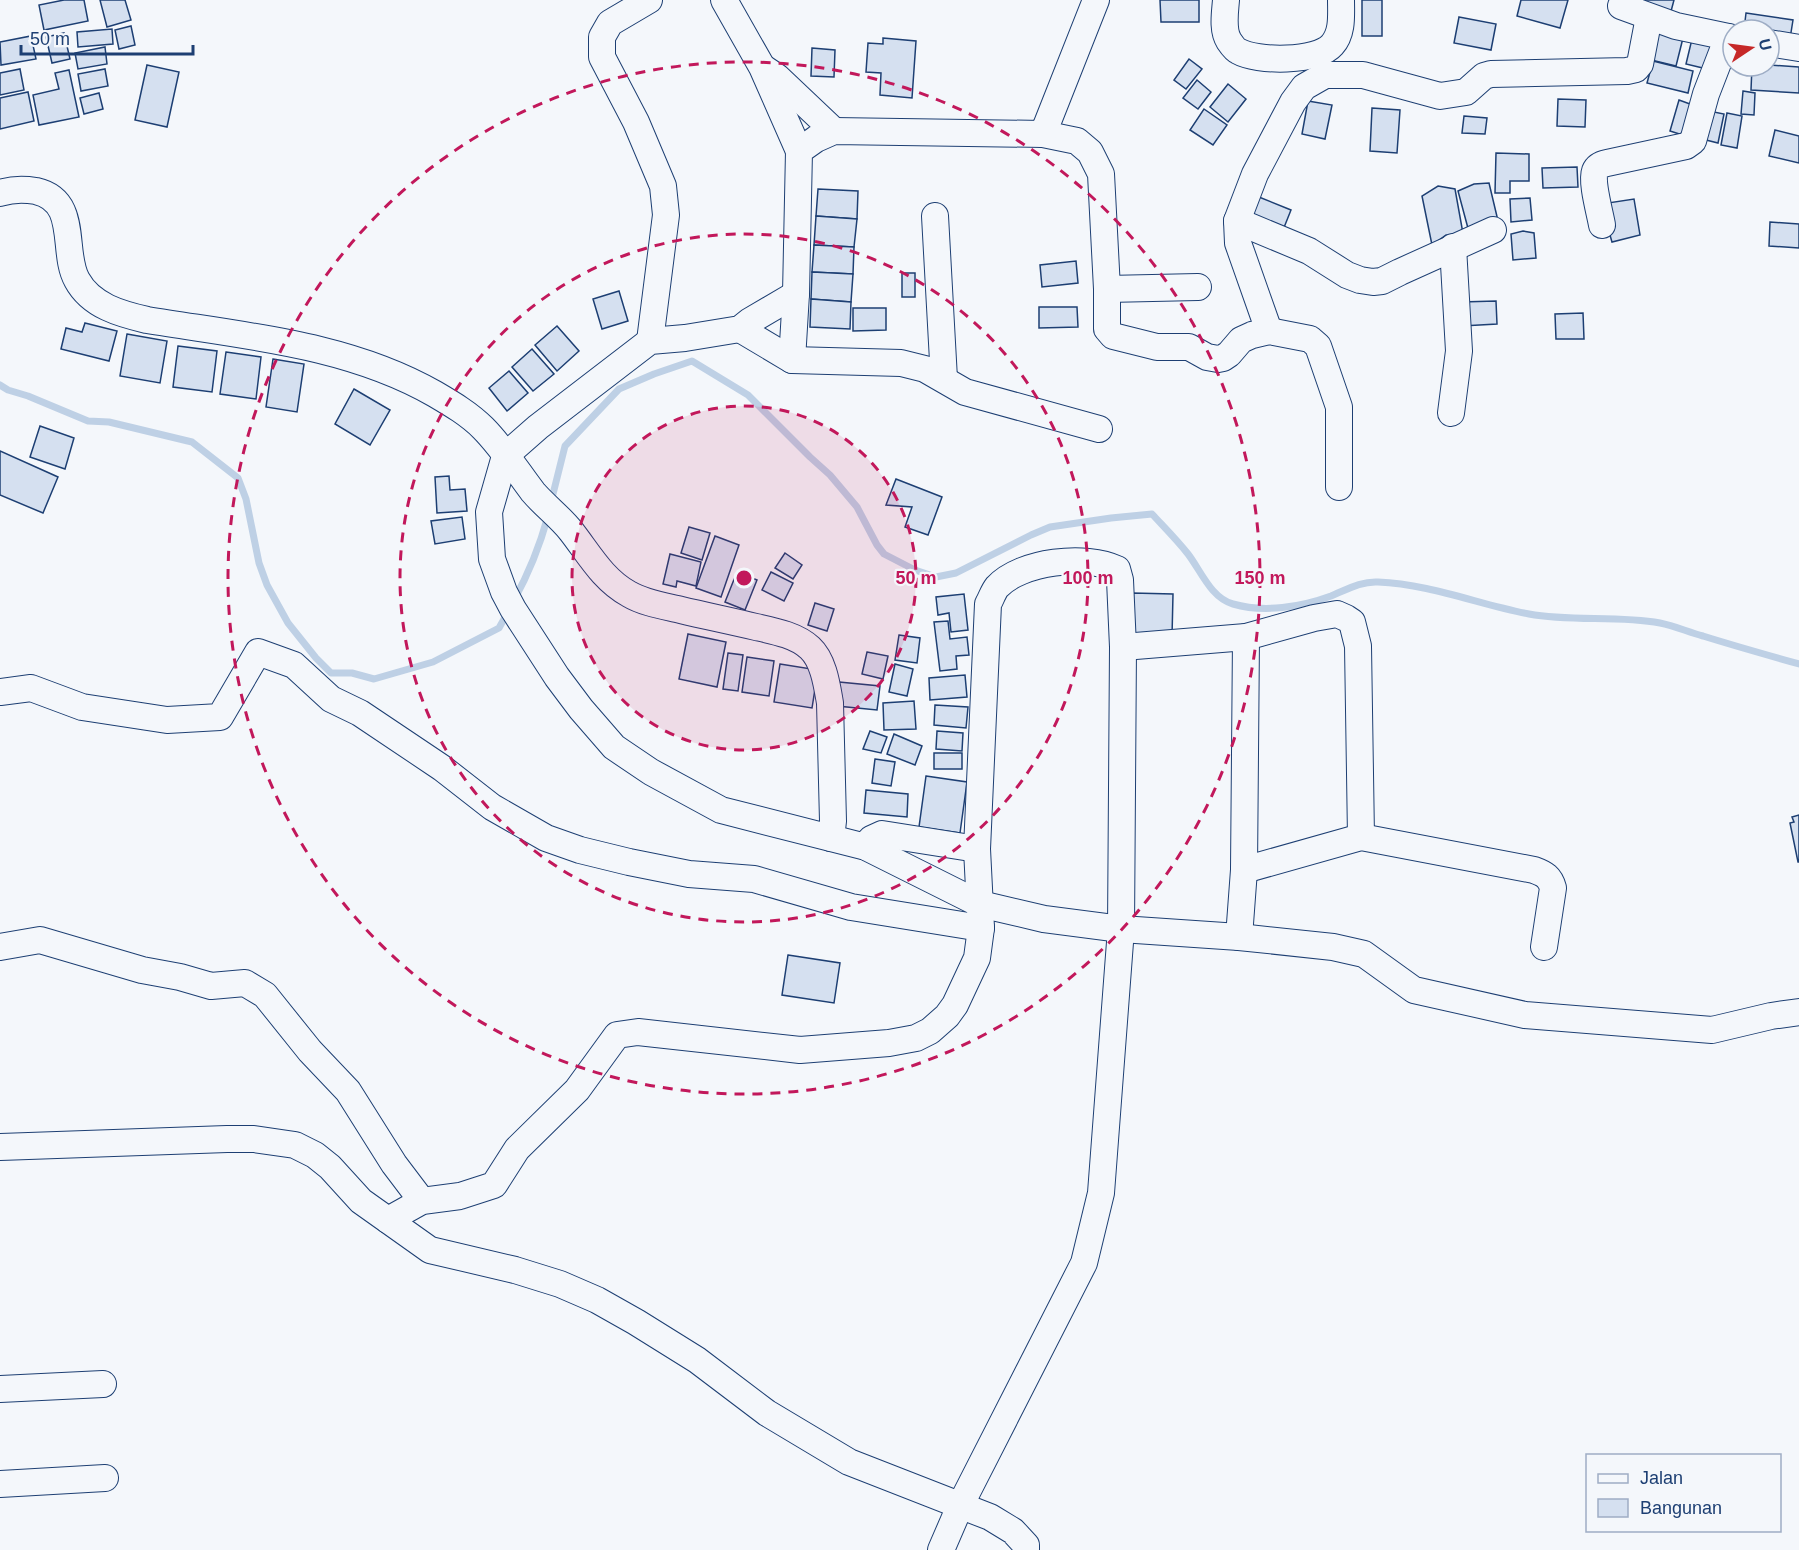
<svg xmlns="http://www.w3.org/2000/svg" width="1799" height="1550" viewBox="0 0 1799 1550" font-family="Arial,sans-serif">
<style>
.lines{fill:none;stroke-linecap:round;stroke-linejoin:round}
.stream{stroke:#bed0e5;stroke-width:7}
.building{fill:#d5e0f0;stroke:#1d3f73;stroke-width:1.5}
.minor-casing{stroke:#1d3f73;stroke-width:28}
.minor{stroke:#f4f7fb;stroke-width:26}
.ring{fill:none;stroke:#c2185b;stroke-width:3;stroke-dasharray:10 8}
.centre{fill:#c2185b;stroke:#f4f7fb;stroke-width:3}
.ring-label{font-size:18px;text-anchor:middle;font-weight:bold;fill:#c2185b;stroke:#f4f7fb;stroke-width:4.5;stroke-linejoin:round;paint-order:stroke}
</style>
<rect width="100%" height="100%" fill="#f4f7fb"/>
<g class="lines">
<g class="stream">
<polyline points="0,385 8,390 28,396 88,421 109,422 192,442 238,478 246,499 259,563 267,585 288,623 316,658 331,673 352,673 374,679 433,662 499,628 508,612"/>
<path d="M551,502L565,446L619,389L654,374L692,361L748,395L810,457L830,475L857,507L877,545L884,554L915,570L936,577L956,573L1031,535L1050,527L1111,518L1152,514C1164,527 1177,540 1188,554C1201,571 1211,598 1233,604C1264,613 1301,607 1331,596C1346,590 1361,581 1378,582C1429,584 1478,604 1529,614C1572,622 1617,615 1660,623C1675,626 1688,632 1703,636C1735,646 1767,655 1799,664"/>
<path d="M514,600C529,573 540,545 548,516"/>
</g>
</g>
<g class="building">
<polygon points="64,0 84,0 88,21 44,30 39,5"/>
<polygon points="100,0 125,0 131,20 107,27"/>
<polygon points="1160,0 1199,0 1199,22 1161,22"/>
<rect x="1362" y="0" width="20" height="36"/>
<polygon points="1521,0 1568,0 1560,28 1517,16"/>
<polygon points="1645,0 1674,0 1670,15 1643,9"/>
<polygon points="1746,13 1793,20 1789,45 1769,42 1769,30 1744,30"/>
<polygon points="1459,17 1496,24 1491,50 1454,43"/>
<polygon points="131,26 135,45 119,49 115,30"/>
<polygon points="112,29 113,44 78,47 77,32"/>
<polygon points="1650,30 1683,38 1676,66 1643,58"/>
<polygon points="64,33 70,59 52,63 46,37"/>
<polygon points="31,36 36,59 1,65 0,42"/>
<polygon points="883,38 916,41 912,98 880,95 881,73 866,72 868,43 883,44"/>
<polygon points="1692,39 1713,45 1707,69 1686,64"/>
<polygon points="105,47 107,64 78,69 75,53"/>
<polygon points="812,48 835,50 834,77 811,76"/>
<polygon points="1189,59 1202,69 1186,89 1174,80"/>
<polygon points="1653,61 1693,71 1688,93 1647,83"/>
<polygon points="147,65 179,72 167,127 135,120"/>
<polygon points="1769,65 1799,67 1799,93 1751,90 1752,66"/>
<polygon points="20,69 24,90 0,95 0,73"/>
<polygon points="105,69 108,86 81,91 78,74"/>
<polygon points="69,70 79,117 39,125 33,95 59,89 55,73"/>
<polygon points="1197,80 1211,92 1198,109 1183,98"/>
<polygon points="1228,84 1246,99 1228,122 1210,107"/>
<polygon points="1743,91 1755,93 1754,115 1741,114"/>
<polygon points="28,92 34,121 0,129 0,98"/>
<polygon points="99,93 103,109 84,114 80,98"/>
<polygon points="1558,99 1586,100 1585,127 1557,126"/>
<polygon points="1679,100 1701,108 1692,138 1670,131"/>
<polygon points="1308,101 1332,105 1325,139 1302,134"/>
<polygon points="1372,108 1400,110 1397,153 1370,151"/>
<polygon points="1204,109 1227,125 1213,145 1190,130"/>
<polygon points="1704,110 1724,114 1718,143 1698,138"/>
<polygon points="1727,113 1742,116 1737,148 1721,145"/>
<polygon points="1464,116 1487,118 1485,134 1462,133"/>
<polygon points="1775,130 1799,136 1799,163 1769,156"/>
<polygon points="1496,153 1529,154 1529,181 1510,181 1510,193 1495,193"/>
<polygon points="1577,167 1578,187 1543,188 1542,168"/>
<polygon points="1489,183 1499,225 1469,232 1458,191 1474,184"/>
<polygon points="1438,186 1455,189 1464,239 1446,235 1432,245 1422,196"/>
<polygon points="818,189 858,191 857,219 816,216"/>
<polygon points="1254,195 1291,210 1281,235 1244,219"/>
<polygon points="1530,198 1532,220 1511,222 1510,199"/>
<polygon points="1634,199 1640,235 1612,242 1601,204"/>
<polygon points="816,216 857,219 854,247 814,245"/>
<polygon points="1770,222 1799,224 1799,248 1769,246"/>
<polygon points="1523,231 1534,233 1536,258 1513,260 1511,234"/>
<polygon points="814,245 854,247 853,274 812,272"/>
<polygon points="1076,261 1078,283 1042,287 1040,265"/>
<polygon points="812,272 853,274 851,302 811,299"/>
<rect x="902" y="273" width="13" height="24"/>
<polygon points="619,291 628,321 602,329 593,299"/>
<polygon points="811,299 851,302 850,329 810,327"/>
<polygon points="1496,301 1497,324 1462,326 1461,302"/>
<polygon points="1039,307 1077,307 1078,327 1039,328"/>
<polygon points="853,308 886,308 886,330 853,331"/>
<polygon points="1583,313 1584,339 1556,339 1555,314"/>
<polygon points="85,323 117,331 109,361 61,349 66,328 82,332"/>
<polygon points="557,326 579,351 557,371 535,345"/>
<polygon points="127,334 167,341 160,383 120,376"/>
<polygon points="178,346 217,351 212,392 173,387"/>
<polygon points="532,349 554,374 533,391 512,367"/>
<polygon points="226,352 261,357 256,399 220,394"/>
<polygon points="273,359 304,364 297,412 266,407"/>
<polygon points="509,371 528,393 507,411 489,388"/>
<polygon points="354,389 390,410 370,445 335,424"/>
<polygon points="40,426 74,438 65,469 30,457"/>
<polygon points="0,451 58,477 43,513 0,495"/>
<polygon points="449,476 450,490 465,489 467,511 437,513 435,477"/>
<polygon points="896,479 942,497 928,535 905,527 912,507 886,505"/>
<polygon points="462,517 465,539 435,544 431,521"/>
<polygon points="689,527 710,533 702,560 681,553"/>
<polygon points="715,536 739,545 721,597 696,588"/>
<polygon points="785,553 802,565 793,579 775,568"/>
<polygon points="670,554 701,562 696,586 677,581 676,587 663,584"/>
<polygon points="737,572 757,580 745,610 725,602"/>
<polygon points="771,572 793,583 784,601 762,590"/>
<polygon points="1132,593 1173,594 1172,637 1131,635"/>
<polygon points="964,594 968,630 951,632 949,613 938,615 936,597"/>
<polygon points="815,603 834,609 827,631 808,625"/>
<polygon points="948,621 950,639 967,637 969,655 956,656 957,669 940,671 934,622"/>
<polygon points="688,634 726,642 717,687 679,679"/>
<polygon points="899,635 920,638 917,663 895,660"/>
<polygon points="867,652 888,656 883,679 862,674"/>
<polygon points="728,653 743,655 738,691 723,689"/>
<polygon points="747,657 774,661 769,696 742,692"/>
<polygon points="780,664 818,670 812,708 774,702"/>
<polygon points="895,664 913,669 907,696 889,692"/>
<polygon points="965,675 967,697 930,700 929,678"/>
<polygon points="839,682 880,686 877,710 837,706"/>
<polygon points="914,701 916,729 884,730 883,703"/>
<polygon points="935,705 968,707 966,728 934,725"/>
<polygon points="870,731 887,737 881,753 863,749"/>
<polygon points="937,731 963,733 962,751 936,749"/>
<polygon points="894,734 922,746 915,765 887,754"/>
<rect x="934" y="753" width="28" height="16"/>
<polygon points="875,759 895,762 891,786 872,783"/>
<polygon points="926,776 967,782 960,833 919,827"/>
<polygon points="866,790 908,794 907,817 864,813"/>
<polygon points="1799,815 1799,862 1798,862 1790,823 1794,822 1792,817"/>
<polygon points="788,955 840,963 834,1003 782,995"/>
</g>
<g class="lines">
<defs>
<g id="minor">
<polyline points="649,0 610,23 602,37 602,57 636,122 663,186 666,215 650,341"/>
<polyline points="724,0 762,67 799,151"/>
<path d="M1226,0C1225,13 1222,30 1229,41C1231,44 1235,50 1238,51C1257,62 1317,62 1332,45C1343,33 1341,15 1341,0"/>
<polyline points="1621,6 1676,26 1733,38"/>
<polyline points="1769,43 1799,48"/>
<polyline points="765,69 777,77 834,131"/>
<polyline points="1043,134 1077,141 1090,152 1101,174 1107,289 1198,287"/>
<path d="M0,193C12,189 24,189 36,191C80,201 61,252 77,280C91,306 121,314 147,320C244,336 348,344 435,394C452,404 469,414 483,428C502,447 517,471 533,492C545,506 560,517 571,531C589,554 603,580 629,594C644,603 664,606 681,610C706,616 731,621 756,627C774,631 796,635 810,648C824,661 827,686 830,703L833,821L831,838"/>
<polyline points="935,216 944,379"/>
<polyline points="1237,221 1309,251 1347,275 1360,280 1373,282 1382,281 1400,272 1493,230"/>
<path d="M1602,225C1600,213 1591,182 1595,171C1597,166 1602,164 1607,163L1686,146L1693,141L1706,94L1728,37"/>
<polyline points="1107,289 1107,329 1113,336 1157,347 1189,347 1207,357 1218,359 1223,358 1229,354 1241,340 1252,335 1269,331 1238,243 1237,221 1255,174 1293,102 1304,87 1325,75 1363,75 1440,96 1466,92 1484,76 1491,74 1627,71 1636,69 1640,64 1649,17"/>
<polyline points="796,294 750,321 740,329 685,338 650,341 538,427 505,456 489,512 492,559 504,592 513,609 557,677 581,709 614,747 651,772 721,810 866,847 980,904 1044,919 1121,929 1239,937 1333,947 1364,954 1414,990 1525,1015 1712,1030 1771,1016 1799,1012"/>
<polyline points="740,329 792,360 901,363 925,369 965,392 1099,429"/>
<polyline points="1269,331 1310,339 1318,346 1339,407 1339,487"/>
<polyline points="792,360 796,294 799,151 816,139 834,131 1043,134 1096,0"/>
<polyline points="1451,413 1459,351 1453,247"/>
<polyline points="1123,647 1246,637 1314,618 1337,614 1346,618 1352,622 1358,646 1361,837"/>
<polyline points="0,692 31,688 82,707 167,720 220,717 258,652 294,665 331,699 360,713 442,768 492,807 546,838 580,850 629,862 689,874 754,879 851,907 981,928"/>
<polyline points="866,847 871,839 882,834 977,849"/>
<path d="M1244,870L1361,837L1534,870C1545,874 1550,877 1553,888L1544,947"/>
<polyline points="1239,937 1244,870 1246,637"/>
<polyline points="0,947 40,940 142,970 180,977 211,986 245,983 265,995 310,1051 348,1091 394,1164 422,1201"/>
<polyline points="0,1147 227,1139 254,1139 295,1145 315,1155 330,1167 361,1201 430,1250 515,1270 560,1284 597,1300 636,1322 697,1360 767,1413 849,1462 990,1517 1013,1531 1026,1545 1026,1550"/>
<path d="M388,1220L422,1201L460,1196L494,1185L517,1149L577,1090L617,1035L638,1032L800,1050L889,1043L916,1038L930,1031L947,1016L955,1005L977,958L981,928L977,849L988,604C991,599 993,592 997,587C1021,561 1086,554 1117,569L1120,580L1123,647L1121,929L1101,1193L1084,1263L960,1506L941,1550"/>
<polyline points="0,1389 103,1384"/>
<polyline points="0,1484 105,1478"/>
</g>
</defs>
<use href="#minor" class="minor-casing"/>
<use href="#minor" class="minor"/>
</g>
<circle cx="744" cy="578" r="172" fill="#c2185b" fill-opacity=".12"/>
<g class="ring">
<circle cx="744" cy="578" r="172"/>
<circle cx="744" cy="578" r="344"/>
<circle cx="744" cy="578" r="516"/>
</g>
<circle cx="744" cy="578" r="9" class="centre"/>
<g class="ring-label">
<text x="916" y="584">50 m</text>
<text x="1088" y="584">100 m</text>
<text x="1260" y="584">150 m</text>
</g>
<rect x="1586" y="1454" width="195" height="78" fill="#f4f7fb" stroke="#9eadc5" stroke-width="1.5"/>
<rect x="1598" y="1474" width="30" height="9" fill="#f4f7fb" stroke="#9eadc5" stroke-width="1.5"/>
<text x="1640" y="1484" font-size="18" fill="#1d3f73">Jalan</text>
<rect x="1598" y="1499" width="30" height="18" fill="#d5e0f0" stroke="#9eadc5" stroke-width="1.5"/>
<text x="1640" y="1514" font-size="18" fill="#1d3f73">Bangunan</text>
<g transform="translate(1751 48) rotate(77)"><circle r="28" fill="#f4f7fb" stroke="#9eadc5" stroke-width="1.5"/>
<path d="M0-4.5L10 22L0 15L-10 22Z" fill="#c62828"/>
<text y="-9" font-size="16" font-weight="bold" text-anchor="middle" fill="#1d3f73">U</text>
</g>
<path d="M21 45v9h172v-9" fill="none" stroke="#1d3f73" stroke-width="3"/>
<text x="30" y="45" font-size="18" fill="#1d3f73" stroke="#f4f7fb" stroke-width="4.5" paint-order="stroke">50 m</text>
</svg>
